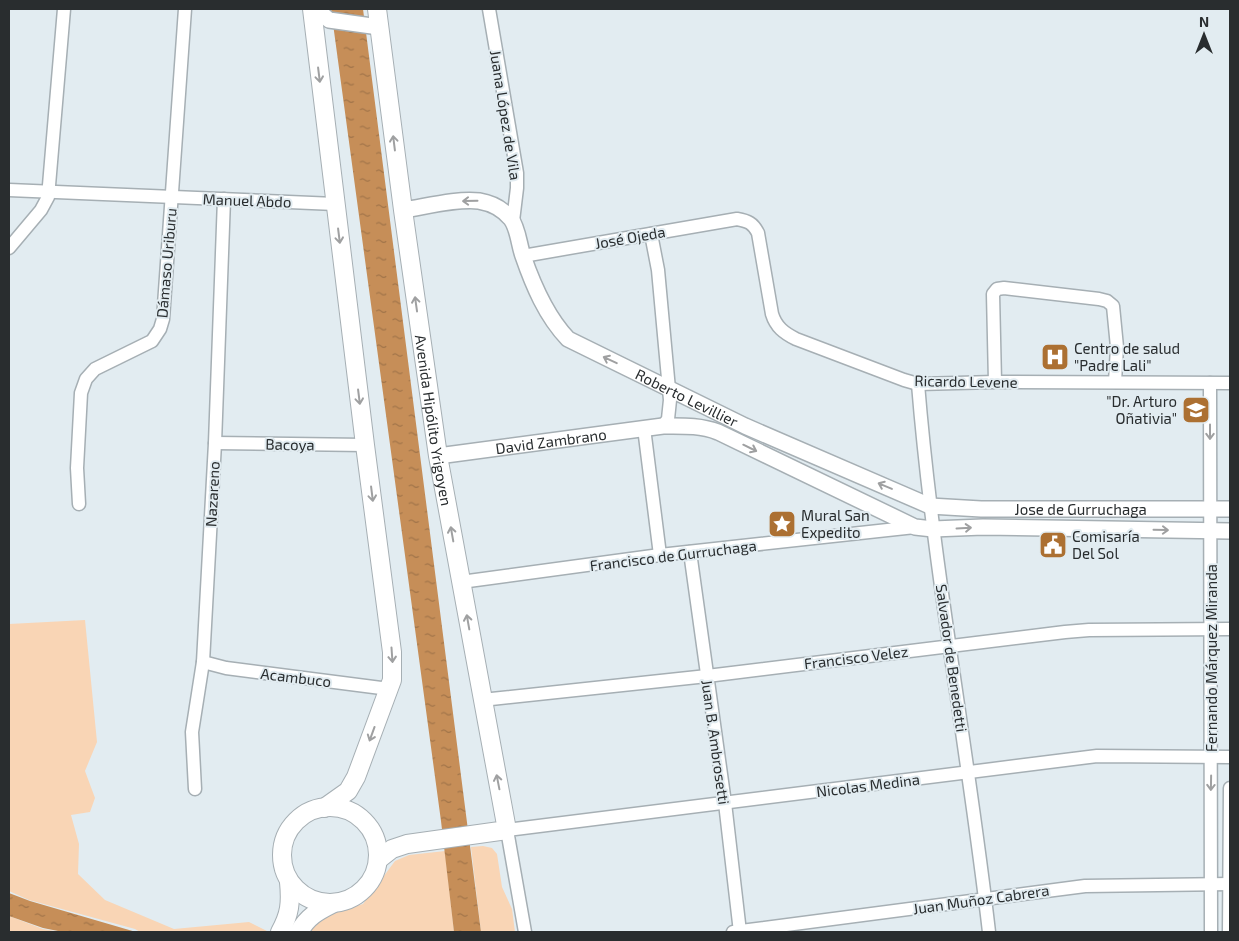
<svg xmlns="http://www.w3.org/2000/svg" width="1239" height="941" viewBox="0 0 1239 941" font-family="'Exo 2',sans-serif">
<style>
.grass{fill:#f9d5b5}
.water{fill:url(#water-ripples)}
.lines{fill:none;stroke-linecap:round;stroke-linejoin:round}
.minor-casing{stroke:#a6afb4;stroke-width:15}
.tertiary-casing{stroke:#a6afb4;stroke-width:18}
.secondary-casing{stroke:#a6afb4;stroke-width:20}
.minor{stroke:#fff;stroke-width:12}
.tertiary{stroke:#fff;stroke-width:15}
.secondary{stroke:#fff;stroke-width:18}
.oneway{stroke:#9fa0a1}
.labels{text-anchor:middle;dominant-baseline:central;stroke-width:4;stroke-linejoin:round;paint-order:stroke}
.street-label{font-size:15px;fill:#292d2f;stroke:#e2ecf1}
.poi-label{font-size:15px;fill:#292d2f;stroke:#e2ecf1;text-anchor:start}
</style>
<defs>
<pattern id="water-ripples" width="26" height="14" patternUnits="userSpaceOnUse" patternTransform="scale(1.25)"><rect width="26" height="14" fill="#c68e58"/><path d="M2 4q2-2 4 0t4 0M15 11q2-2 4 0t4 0" fill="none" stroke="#a17449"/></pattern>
</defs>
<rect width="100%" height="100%" fill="#e2ecf1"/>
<g class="grass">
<polygon points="85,620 97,742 85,771 95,798 90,812 71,815 79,844 78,874 105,900 174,929 249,922 269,932 140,932 135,929 29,900 9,891 9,624"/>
<polygon points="483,846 492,848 497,854 502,887 512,909 515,932 481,932 471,847"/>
<polygon points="445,851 454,932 310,932 315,924 323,916 363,904 395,861 409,855"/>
<polygon points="9,916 43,929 62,932 9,932"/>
</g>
<g class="water">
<polygon points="331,9 363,9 481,932 454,932 441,821"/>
<polygon points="9,893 30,901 136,932 63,932 43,928 9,916"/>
</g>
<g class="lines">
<defs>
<g id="minor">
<polyline points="489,9 517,173 517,188 513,221"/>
<polyline points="9,190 335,204"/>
<polyline points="651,234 658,270 670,400 668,419 663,426"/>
<polyline points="9,248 41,210 48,197 64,9"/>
<path d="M523,256L737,219C748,221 753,223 758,233L772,314C776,327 784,333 796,339L904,380L918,384L995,382L1230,383"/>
<polyline points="995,382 993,294 997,289 1004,288 1099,299 1107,301 1113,306 1117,347 1115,382"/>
<polyline points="1210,383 1211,932"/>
<path d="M918,384C933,568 968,749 989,932"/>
<polyline points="644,428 660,555"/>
<polyline points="215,443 365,445"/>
<polyline points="79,504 77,468 81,393 86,379 95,369 152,341 160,329 163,319 185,9"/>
<polyline points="690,552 725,803 740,932"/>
<polyline points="461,582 660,555 915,527"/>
<polyline points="203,662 226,668 389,689"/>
<polyline points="482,700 707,676 1065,632 1089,630 1230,629"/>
<polyline points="195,789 192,732 203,662 215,443 224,199"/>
<polyline points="525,932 507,830 1097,756 1230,757"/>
<polyline points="733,932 1085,886 1230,884"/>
<polyline points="1229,932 1230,788"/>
</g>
<g id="tertiary">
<polyline points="316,9 329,20 379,27"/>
<path id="s1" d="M403,210C424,207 458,198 479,201C491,203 503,209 511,219C518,228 519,245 523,256C533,285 546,316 568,339L745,426L930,506L981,509H1230"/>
<path id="s2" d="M438,456L663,426C682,426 700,425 718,432L915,527L933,529L983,527L1230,531"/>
</g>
<g id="secondary">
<polyline points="312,9 365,445 392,652 392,680 356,777 348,791 324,808"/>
<path id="s3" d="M377,9L403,210L438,456L507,830L407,844L392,849L378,860"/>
<circle cx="330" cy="855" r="48"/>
<path d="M280,932C290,914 291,903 289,882"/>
<path d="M299,932C307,917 318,911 332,904"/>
</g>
</defs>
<use href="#minor" class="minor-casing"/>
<use href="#tertiary" class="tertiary-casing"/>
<use href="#secondary" class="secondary-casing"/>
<use href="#minor" class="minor"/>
<use href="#tertiary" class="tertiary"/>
<use href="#secondary" class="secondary"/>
</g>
<defs><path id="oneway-shaft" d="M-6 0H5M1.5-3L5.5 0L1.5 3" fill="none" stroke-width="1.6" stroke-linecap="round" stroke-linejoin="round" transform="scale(1.25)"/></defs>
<g class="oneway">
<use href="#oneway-shaft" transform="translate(319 75) rotate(83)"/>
<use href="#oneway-shaft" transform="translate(394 143) rotate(-97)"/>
<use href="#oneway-shaft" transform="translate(470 201) rotate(179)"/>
<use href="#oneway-shaft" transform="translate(339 236) rotate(83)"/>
<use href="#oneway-shaft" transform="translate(416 304) rotate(-98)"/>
<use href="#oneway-shaft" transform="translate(610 360) rotate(-155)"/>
<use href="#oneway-shaft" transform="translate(359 397) rotate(83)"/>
<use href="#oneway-shaft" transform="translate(1210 432) rotate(90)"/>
<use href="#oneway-shaft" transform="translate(750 448) rotate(26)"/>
<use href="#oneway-shaft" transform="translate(885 486) rotate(-157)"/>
<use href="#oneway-shaft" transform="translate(372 494) rotate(83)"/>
<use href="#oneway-shaft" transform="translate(964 528) rotate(-3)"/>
<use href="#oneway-shaft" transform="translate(1161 530) rotate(1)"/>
<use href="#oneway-shaft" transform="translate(452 534) rotate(-100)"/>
<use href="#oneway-shaft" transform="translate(468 622) rotate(-100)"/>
<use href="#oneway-shaft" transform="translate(392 655) rotate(86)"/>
<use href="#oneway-shaft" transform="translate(372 734) rotate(110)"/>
<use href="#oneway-shaft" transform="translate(498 782) rotate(-101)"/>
<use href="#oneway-shaft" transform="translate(1211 783) rotate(91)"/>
</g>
<defs>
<symbol id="hospital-square" viewBox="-11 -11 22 22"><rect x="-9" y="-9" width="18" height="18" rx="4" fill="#ac7032" stroke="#e2ecf1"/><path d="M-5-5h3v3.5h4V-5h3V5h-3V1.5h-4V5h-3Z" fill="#fff"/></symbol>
<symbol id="school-square" viewBox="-11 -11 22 22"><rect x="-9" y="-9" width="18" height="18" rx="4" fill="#ac7032" stroke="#e2ecf1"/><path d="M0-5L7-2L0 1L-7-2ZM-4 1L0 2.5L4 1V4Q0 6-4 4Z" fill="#fff"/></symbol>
<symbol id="sight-square" viewBox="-11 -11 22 22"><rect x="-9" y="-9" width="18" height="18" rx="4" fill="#ac7032" stroke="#e2ecf1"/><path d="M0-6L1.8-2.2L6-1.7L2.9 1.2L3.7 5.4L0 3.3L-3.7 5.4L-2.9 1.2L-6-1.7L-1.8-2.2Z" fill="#fff"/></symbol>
<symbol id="civic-square" viewBox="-11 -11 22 22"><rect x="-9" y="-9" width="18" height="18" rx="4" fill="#ac7032" stroke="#e2ecf1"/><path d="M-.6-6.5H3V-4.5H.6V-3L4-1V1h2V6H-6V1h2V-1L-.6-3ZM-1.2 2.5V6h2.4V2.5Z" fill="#fff"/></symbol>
</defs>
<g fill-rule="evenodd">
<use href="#hospital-square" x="1039" y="341" width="32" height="32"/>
<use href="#school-square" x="1180" y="394" width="32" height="32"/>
<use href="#sight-square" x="766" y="508" width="32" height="32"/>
<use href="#civic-square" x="1037" y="529" width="32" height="32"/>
</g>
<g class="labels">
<g class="street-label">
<text transform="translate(506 115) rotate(81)">Juana López de Vila</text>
<text transform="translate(247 200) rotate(2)">Manuel Abdo</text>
<text transform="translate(630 237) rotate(-10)">José Ojeda</text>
<text transform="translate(166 263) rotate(-85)">Dámaso Uriburu</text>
<text transform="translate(966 381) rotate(1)">Ricardo Levene</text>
<text stroke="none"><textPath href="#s1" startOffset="381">Roberto Levillier</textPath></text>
<text stroke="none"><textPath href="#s3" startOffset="415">Avenida Hipólito Yrigoyen</textPath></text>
<text stroke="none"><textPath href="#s2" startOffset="114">David Zambrano</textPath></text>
<text transform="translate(290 444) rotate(1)">Bacoya</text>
<text transform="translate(212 494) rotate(-87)">Nazareno</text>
<text stroke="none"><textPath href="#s1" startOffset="798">Jose de Gurruchaga</textPath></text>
<text transform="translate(673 555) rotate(-7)">Francisco de Gurruchaga</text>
<text transform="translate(856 657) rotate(-7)">Francisco Velez</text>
<text transform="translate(952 658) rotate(82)">Salvador de Benedetti</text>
<text transform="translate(1211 658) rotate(-90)">Fernando Márquez Miranda</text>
<text transform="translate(296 677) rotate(7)">Acambuco</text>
<text transform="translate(716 742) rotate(82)">Juan B. Ambrosetti</text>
<text transform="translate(868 785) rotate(-7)">Nicolas Medina</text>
<text transform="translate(981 899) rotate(-8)">Juan Muñoz Cabrera</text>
</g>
<g class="poi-label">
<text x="1074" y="348">Centro de salud<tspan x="1074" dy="17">"Padre Lali"</tspan></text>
<text x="1177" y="401" text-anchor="end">"Dr. Arturo<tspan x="1177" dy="17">Oñativia"</tspan></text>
<text x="801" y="515">Mural San<tspan x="801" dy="17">Expedito</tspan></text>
<text x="1072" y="536">Comisaría<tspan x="1072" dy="17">Del Sol</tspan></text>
</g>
</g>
<rect width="1239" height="941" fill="none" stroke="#292d2f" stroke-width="20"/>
<g transform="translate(1204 35)" stroke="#e2ecf1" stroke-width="4" paint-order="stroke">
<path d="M0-4L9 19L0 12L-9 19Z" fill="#292d2f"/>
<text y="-8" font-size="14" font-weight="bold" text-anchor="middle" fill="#292d2f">N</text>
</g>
</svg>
